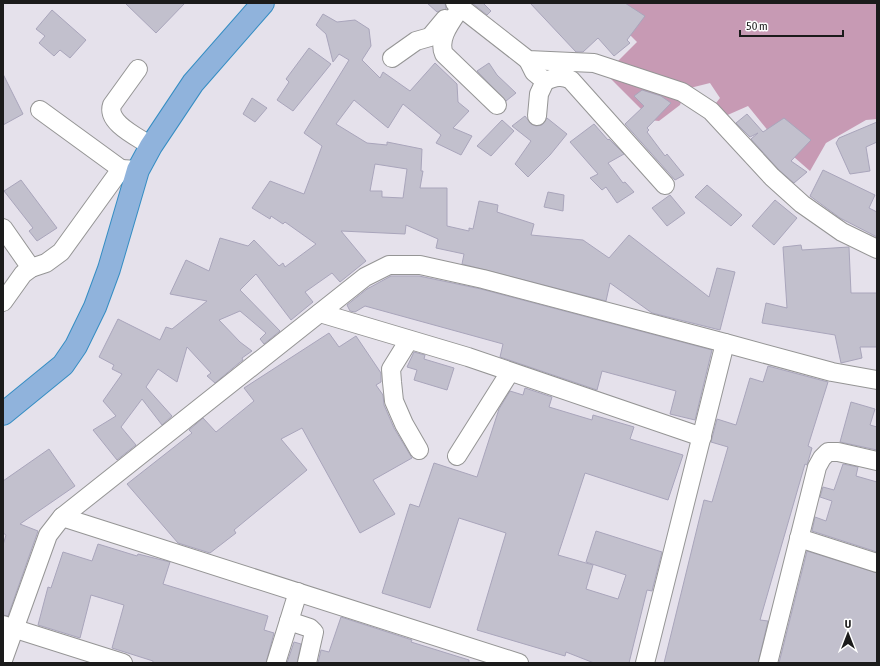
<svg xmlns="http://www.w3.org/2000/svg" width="880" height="666" viewBox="0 0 880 666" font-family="'Asap Condensed',sans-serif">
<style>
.forest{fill:#c79ab4}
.building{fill:#c2c0cd;stroke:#a9a5bb;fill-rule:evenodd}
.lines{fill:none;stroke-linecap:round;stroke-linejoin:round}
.minor-casing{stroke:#959595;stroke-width:20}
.highway-casing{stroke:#358dc3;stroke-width:24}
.minor{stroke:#fff;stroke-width:18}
.highway{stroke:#90b3dc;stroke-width:22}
</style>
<rect width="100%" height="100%" fill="#e5e1eb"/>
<polygon class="forest" points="598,3 877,3 877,119 866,120 826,143 810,171 778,143 748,106 723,117 712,108 720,98 710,83 686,89 680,105 659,121 639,119 641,109 611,79 613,66 637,42"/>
<g class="building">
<polygon points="125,3 185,3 156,33"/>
<polygon points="427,3 445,3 446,9 437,12"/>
<polygon points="472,3 483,3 491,11 487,15"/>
<polygon points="530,3 625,3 645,16 627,40 630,43 614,56 598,38 583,52 576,52"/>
<polygon points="52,10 86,40 70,58 60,50 54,56 39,43 45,36 36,29"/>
<path d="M323,14L337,22L355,20L369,29L371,46L362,60L380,78L383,72L410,91L435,63L457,84L458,102L469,111L453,128L472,136L461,155L436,143L441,135L403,104L388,128L354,100L336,124L367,143L387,145V142L422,149L421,171H423L420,188H447V226L469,231V228L473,229L479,201L498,205L497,212L534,224L531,235L583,240L609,258L629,235L709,297L717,268L735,272L720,330L652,313L610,283L606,301L462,264L464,254L436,248L438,239L406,225L405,234L341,231L366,261L340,282L332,273L305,292L313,302L291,320L256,274L240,290L280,331L264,344L260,339L266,333L240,311L219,320L240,342L252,351L242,358L243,360L239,363L215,383L207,376L211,373L187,347L177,382L158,369L146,387L172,416L162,425L142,399L121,427L136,445L117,460L93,430L116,416L103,401L122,374L112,369L114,365L99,357L118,319L160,340L166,327L172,329L207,301L170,294L186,260L209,271L220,238L248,246L254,240L279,266L283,263L285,267L316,244L285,222L283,224L271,216L270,219L252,208L270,181L304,194L322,146L304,133L349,60L339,54L333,62L326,34L316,25ZM375,164L407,169L403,198L382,197V191H370Z"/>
<polygon points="309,48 331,64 293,111 277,100 289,82 286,79"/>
<polygon points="489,63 497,75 516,93 506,101 477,71"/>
<polygon points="3,74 23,114 3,125"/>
<polygon points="642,90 661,96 671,103 647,128 649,130 647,132 665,156 667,154 684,175 675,180 625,124 644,106 634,96"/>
<polygon points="252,98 267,108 255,122 243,114"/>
<polygon points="747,114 763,132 784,118 811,140 791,161 807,172 794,183 779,170 751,139 758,133 750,137 736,123"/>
<polygon points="525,116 531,124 536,126 542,125 547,118 567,134 550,155 528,177 515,164 531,141 512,126"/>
<polygon points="502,120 514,131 491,156 477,146"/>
<polygon points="877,122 877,142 866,147 870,171 850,174 836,143 839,138"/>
<polygon points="594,124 608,140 609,139 624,154 608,163 623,183 625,182 634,192 617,203 606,187 602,190 590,178 598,174 570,142"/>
<polygon points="823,170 875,195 869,208 877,212 877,237 840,218 810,196"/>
<polygon points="21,180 57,228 37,241 29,231 33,228 4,191"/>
<polygon points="707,185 742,215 731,226 695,197"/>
<polygon points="548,192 564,195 563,211 544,207"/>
<polygon points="670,195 685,213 667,226 652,208"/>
<polygon points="775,200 797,218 774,245 752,226"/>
<polygon points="801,245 802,250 849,247 851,293 877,293 877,347 860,347 862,358 841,363 835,335 762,323 766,303 787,308 783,247"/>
<polygon points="391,276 419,276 481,289 712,350 695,420 670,414 676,391 602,371 597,390 500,357 503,344 365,306 355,312 350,311 347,305 367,289"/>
<polygon points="329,333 339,347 356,336 381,373 381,382 376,385 383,395 384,405 394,428 412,458 373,480 395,514 360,533 302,428 281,439 307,470 234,530 236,533 210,553 178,543 127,484 192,433 189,430 203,418 216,432 254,401 244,388"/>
<polygon points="414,352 425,355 424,359 454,368 447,390 414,380 417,370 407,367"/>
<polygon points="768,366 828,382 808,446 812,448 807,465 805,464 760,620 768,621 758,663 664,663 704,500 712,502 728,447 711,442 717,419 736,425 750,378 763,382"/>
<polygon points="525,388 552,397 549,407 592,420 593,415 634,427 630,439 683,455 668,500 585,473 558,555 593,565 586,589 618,599 626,575 586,562 596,531 662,552 652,591 647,590 629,663 594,663 566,652 565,656 477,630 506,533 459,518 430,608 382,593 410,504 419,507 434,463 477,477 499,409 510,391 523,395"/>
<polygon points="851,402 875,409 870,425 877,427 877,450 840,442"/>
<polygon points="49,449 75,486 20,524 38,531 8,616 3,615 3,545 6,535 3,533 3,481"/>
<polygon points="843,464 858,467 856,476 877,482 877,552 812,531 815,517 826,521 832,501 820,497 823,487 834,490"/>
<polygon points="98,544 137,556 138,554 170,562 163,584 268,616 264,630 274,633 266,663 153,663 153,661 112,648 124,605 91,595 80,638 38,625 48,587 51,588 63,552 92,561"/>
<polygon points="807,551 877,573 877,663 779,663"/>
<polygon points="341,617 412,640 411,642 469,660 469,663 318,663 321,650 329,652"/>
<polygon points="294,642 301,644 297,663 287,663"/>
</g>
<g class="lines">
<defs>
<g id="minor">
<polyline points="455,3 528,60 594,63 682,92 711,111 772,177 802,204 842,232 877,249"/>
<path d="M461,7C452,21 437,38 444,54L497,105"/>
<polyline points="392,58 416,41 430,37 445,19"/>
<path d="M528,60L534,72L545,81C555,77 562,75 571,80L665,185"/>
<path d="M138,69L112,105C106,123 138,137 151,146"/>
<polyline points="40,110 121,169"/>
<polyline points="537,116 539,94 545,81"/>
<polyline points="3,228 31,268 46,263 61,252 121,169 138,170"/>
<polyline points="3,302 23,274 31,268"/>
<polyline points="320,313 468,357 702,437"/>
<polyline points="409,340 391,369 392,382 394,401 404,424 419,450"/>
<polyline points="725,343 832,372 877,380"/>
<polyline points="457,456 510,372"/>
<polyline points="62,517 519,663"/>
<polyline points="799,538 877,563"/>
<polyline points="289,621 310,628 314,632 307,663"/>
<polyline points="3,625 123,663"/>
<polyline points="3,660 48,535 62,517 365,277 389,265 420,265 483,279 725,343 645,663"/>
<polyline points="276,663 298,592"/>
<polyline points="768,663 817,467 822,458 828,452 838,452 877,461"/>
</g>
<polyline id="highway" points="3,414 63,365 76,346 95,307 109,269 138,170 151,146 193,83 263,3"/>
</defs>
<use href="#minor" class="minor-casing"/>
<use href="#highway" class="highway-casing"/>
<use href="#minor" class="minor"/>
<use href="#highway" class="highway"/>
</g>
<rect width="880" height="666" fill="none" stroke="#1b1b1b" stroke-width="8"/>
<g transform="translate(848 634)" stroke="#ffffff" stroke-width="3" paint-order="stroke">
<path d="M0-3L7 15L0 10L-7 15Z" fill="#1b1b1b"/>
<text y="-6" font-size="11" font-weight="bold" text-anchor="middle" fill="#1b1b1b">U</text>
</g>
<path d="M740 30v6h103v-6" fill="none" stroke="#1b1b1b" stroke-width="2"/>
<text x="746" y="30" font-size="12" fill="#1b1b1b" stroke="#ffffff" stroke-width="3" paint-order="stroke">50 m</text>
</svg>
